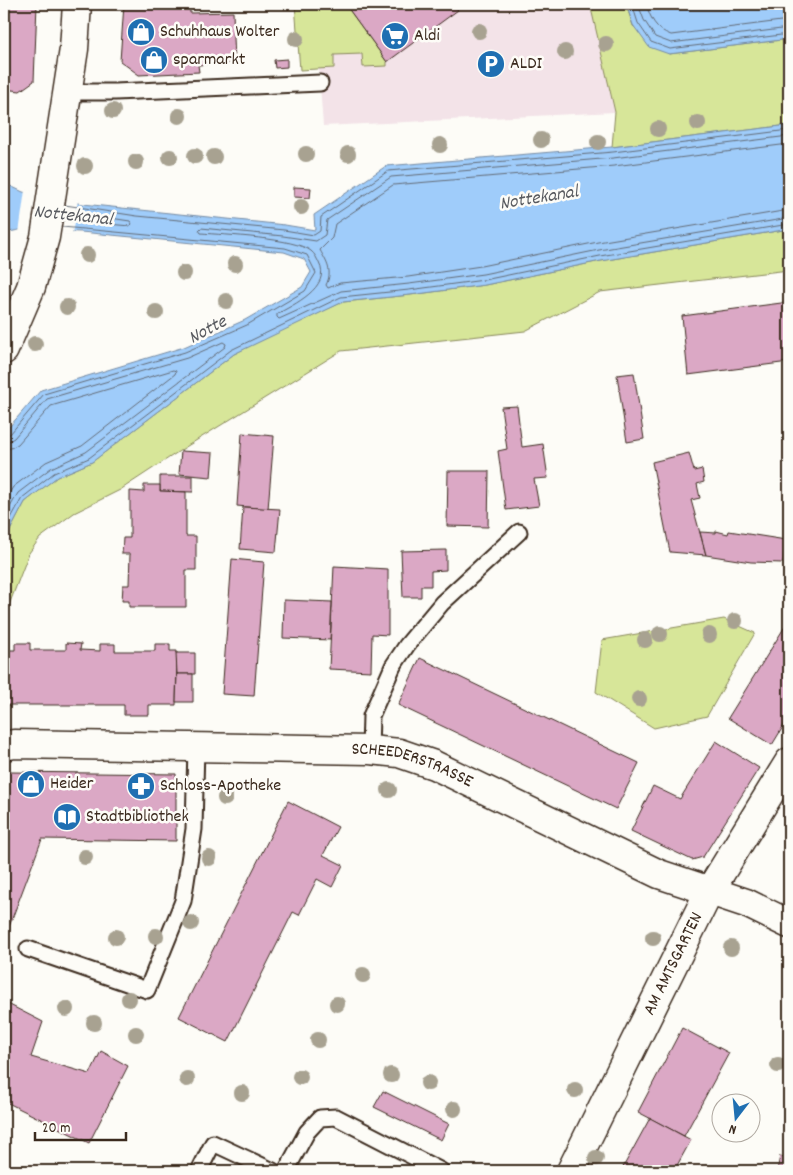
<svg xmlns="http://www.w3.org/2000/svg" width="793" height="1175" viewBox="0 0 793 1175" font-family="Dekko,sans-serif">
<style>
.built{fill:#f3e3e8}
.green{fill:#d7e699;stroke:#89885c}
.water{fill:#9fccfa;stroke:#778ba2}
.pier{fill:#fdfcf7}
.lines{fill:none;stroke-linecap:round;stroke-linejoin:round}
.shore{stroke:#636b76;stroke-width:1}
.building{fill:#dba8c5;stroke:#3b2a1e}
.service-casing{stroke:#3b2a1e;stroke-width:19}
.minor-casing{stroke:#3b2a1e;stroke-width:31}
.secondary-casing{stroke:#3b2a1e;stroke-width:31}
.service{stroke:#fdfcf7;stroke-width:15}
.minor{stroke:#fdfcf7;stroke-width:28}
.secondary{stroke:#fdfcf7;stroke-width:28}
.tree{fill:#a8a291}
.labels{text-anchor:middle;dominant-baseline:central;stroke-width:5;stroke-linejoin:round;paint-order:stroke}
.poi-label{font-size:18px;fill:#3b2a1e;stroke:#fdfcf7;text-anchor:start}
.street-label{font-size:18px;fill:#3b2a1e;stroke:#fdfcf7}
.water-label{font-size:19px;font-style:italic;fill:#595b60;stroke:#fdfcf7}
</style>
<rect width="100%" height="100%" fill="#fdfcf7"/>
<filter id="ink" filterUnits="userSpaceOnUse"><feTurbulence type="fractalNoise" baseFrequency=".02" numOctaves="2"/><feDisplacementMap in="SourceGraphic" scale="10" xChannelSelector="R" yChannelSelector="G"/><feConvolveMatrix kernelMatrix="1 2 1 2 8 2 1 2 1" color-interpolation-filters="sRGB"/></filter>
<g filter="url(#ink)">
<polygon class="built" points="314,4 590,4 615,112 323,126"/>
<g class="green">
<polygon points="295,4 345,4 387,62 387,66 363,67 362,54 334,55 334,68 300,70"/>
<polygon points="590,4 626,4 633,26 669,54 789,39 789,125 612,147 615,112"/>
<polygon points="789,229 789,270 600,292 525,331 341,351 184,448 120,490 74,513 40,538 29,553 4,618 4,542 25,502 57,477 92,462 234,354 279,331 343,302 410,295 485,285 601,261"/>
<polygon points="724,619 755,633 707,716 654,728 596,692 602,640"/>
</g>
<g class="water">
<polygon points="626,4 789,4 789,39 669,54 649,47 633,25"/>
<polygon points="789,125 789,229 601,261 485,285 410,295 343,302 234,354 92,462 57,477 25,502 4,542 4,433 41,390 184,347 245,320 302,287 311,272 304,259 284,252 81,232 19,230 4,233 4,183 23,192 83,204 285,225 315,230 314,215 386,166 612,147"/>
</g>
<polygon class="pier" points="25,190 78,200 72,234 19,233"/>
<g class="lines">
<g class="shore">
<polyline points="632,4 638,23 651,42 670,49 789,34"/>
<polyline points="638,4 644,20 655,37 671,43 789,28"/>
<path d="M646,4C651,19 655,29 671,35L789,20"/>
<path d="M789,136L613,158L391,177L327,220L325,235L316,241L283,236L201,228L199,230L201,233C224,235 295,238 311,251C315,254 317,259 319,263C332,287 293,305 277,314V317L279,319L341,291L409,284L483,274L599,250L789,218"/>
<path d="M789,144L614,166L393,185L335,224L332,238L320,250C327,263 333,271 326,285L328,288L340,283L408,277L481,266L598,242L789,210"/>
<polyline points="65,205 137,216 284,230 314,235 320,231 321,217 388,171 613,152 789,130"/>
<polyline points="63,220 130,226 132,224 130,221 64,211"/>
<polyline points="4,435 10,434 44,394 185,352 247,325 305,291 316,273 307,255 285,248 62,227"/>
<polyline points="4,442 9,441 14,438 47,399 187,358 223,342 226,344 225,347 86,452 51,468 18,493 4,518"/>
<polyline points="4,449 11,448 18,444 51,406 173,370 176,371 175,374 82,446 46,462 13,487 4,502"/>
<polyline points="4,531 22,498 54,473 89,458 231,350 341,297 409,290 484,280 600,256 789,224"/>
</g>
</g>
<g class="building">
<polygon points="4,4 37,4 34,81 20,91 4,89"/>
<polygon points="124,4 190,4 190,13 233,12 235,63 198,65 199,72 139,75 120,61"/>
<polygon points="345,4 453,4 458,10 387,62"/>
<polygon points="287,59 287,67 275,68 274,60"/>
<polygon points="294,187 311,188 310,198 294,197"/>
<polygon points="789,302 789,362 688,375 682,316"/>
<polygon points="634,373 644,439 627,442 617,375"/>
<polygon points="517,406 522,447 543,444 548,478 534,479 539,506 506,510 498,451 507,449 501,407"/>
<polygon points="242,433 274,436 268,509 237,506"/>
<polygon points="181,451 213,453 211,477 179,474"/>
<polygon points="689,453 694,471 702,469 704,482 697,484 700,498 691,500 706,555 670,552 652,462"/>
<polygon points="448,471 489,471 488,527 447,526"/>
<polygon points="160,476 193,476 193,492 160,491"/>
<polygon points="144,485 160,485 160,491 186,492 186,536 196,536 196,570 186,570 186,607 129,607 129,601 122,601 123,585 129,585 130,554 122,554 123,538 130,538 130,491 144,492"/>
<polygon points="243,507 280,509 276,552 240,549"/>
<polygon points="716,531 728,534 729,531 786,540 783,563 751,562 706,555 700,532 716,533"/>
<polygon points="446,550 446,570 431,571 431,586 421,586 421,597 403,597 401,551"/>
<polygon points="232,559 264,562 254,696 222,694"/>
<polygon points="334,566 388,569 388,635 372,634 371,671 329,669"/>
<polygon points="284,600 332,602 330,640 283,638"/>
<polygon points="789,620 789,717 772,745 728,718"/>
<polygon points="15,643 30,643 30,650 66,650 66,643 81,644 80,650 100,651 100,644 115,644 115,651 155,651 155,644 170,644 170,651 177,651 176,705 149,705 149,715 124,715 124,705 4,705 4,650 15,650"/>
<polygon points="176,653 195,653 195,674 177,674"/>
<polygon points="420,658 639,763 616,809 398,705"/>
<polygon points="177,674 193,674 193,702 176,702"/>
<polygon points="716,741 759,768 703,857 692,860 631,831 653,786 680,799"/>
<polygon points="10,772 176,774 176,841 42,839 4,940 4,774"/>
<polygon points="288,801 338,827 323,855 343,865 332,887 317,879 299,915 293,912 228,1042 179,1017"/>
<polygon points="4,1002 43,1022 31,1057 90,1074 101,1051 128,1066 89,1143 4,1101"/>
<polygon points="682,1028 729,1053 684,1136 638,1112"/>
<polygon points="383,1091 449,1124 441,1140 374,1107"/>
<polygon points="789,1101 789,1114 784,1111"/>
<polygon points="650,1118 691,1140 674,1171 621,1171"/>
<polygon points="780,1156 789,1158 789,1171 777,1171"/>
</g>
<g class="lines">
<defs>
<g id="service">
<polyline points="67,92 115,92 320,83"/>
<polyline points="370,750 371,716 393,666 407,645 442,603 519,532"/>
<polyline points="28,949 147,990 183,901 194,829 196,746"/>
<polyline points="199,1171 213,1143 273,1171"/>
<polyline points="286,1171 307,1132 320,1118 336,1117 441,1171"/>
</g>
<g id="minor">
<path id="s1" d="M4,746L14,744L370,750L399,753L434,765L659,874L746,903L789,924"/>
<path id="s2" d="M571,1171L709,892L789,762"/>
</g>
<polyline id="secondary" points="4,350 31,287 45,237 74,49 77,4"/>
</defs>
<use href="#service" class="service-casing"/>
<use href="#minor" class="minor-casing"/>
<use href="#secondary" class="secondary-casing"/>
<use href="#service" class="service"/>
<use href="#minor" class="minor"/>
<use href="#secondary" class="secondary"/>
</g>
<g class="tree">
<circle cx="479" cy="31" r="8"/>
<circle cx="296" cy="39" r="8"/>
<circle cx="606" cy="44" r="8"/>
<circle cx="565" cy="52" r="8"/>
<circle cx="113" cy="111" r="8"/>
<circle cx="179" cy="116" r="8"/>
<circle cx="698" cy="123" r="8"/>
<circle cx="658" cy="129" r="8"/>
<circle cx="541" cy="140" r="8"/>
<circle cx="598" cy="142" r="8"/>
<circle cx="440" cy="145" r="8"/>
<circle cx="306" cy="154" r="8"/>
<circle cx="348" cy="154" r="8"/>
<circle cx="195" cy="156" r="8"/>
<circle cx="170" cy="157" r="8"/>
<circle cx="214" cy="157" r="8"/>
<circle cx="136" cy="162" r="8"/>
<circle cx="85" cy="166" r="8"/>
<circle cx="301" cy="207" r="8"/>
<circle cx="87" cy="255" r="8"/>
<circle cx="235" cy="264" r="8"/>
<circle cx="184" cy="273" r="8"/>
<circle cx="226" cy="301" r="8"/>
<circle cx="67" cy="307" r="8"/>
<circle cx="156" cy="312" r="8"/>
<circle cx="35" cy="344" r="8"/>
<circle cx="735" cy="621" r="8"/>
<circle cx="660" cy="634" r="8"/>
<circle cx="709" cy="635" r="8"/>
<circle cx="645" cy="640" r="8"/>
<circle cx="639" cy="699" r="8"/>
<circle cx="389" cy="790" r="8"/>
<circle cx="225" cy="798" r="8"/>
<circle cx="85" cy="857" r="8"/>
<circle cx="209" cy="858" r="8"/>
<circle cx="191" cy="923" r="8"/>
<circle cx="156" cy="936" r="8"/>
<circle cx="116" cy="937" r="8"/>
<circle cx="653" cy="938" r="8"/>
<circle cx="731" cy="948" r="8"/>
<circle cx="363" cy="975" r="8"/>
<circle cx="129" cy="999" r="8"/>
<circle cx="337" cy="1004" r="8"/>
<circle cx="66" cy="1009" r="8"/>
<circle cx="94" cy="1023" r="8"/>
<circle cx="136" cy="1034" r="8"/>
<circle cx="318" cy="1040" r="8"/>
<circle cx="778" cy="1065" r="8"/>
<circle cx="391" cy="1075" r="8"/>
<circle cx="300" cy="1077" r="8"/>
<circle cx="187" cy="1079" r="8"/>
<circle cx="428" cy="1083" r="8"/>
<circle cx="575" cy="1090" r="8"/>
<circle cx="242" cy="1093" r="8"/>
<circle cx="454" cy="1109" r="8"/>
<circle cx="596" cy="1158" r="8"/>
</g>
</g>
<defs>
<symbol id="shop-disc" viewBox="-11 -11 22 22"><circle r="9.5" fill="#1f6fb2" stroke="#fdfcf7"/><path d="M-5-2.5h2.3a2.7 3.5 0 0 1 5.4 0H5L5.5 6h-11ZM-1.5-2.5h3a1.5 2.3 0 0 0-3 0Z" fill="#fff"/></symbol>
<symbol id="supermarket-disc" viewBox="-11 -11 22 22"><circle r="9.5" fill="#1f6fb2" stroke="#fdfcf7"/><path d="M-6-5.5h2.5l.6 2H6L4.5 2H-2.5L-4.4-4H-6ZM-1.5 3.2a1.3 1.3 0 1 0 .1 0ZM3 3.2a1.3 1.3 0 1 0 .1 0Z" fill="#fff"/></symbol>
<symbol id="parking-disc" viewBox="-11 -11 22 22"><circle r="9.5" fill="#1f6fb2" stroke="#fdfcf7"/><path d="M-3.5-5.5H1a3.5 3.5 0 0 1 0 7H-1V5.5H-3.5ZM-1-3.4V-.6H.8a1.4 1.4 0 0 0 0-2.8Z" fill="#fff"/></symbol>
<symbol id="pharmacy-disc" viewBox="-11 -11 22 22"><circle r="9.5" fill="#1f6fb2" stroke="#fdfcf7"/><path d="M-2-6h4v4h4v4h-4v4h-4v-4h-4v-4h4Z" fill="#fff"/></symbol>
<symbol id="library-disc" viewBox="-11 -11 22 22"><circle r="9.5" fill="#1f6fb2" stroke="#fdfcf7"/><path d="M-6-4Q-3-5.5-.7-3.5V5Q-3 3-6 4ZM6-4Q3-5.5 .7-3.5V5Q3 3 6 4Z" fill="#fff"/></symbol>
</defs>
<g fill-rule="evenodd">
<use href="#shop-disc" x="125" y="16" width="32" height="32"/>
<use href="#supermarket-disc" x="379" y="20" width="32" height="32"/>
<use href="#shop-disc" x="138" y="44" width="32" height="32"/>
<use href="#parking-disc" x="475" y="48" width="32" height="32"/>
<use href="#shop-disc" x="15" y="768" width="32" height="32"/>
<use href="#pharmacy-disc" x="125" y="770" width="32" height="32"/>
<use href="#library-disc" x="51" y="801" width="32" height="32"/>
</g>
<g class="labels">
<g class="poi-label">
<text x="160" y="32">Schuhhaus Wolter</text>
<text x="414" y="36">Aldi</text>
<text x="173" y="60">sparmarkt</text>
<text x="510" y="64">ALDI</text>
<text x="50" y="784">Heider</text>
<text x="160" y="786">Schloss-Apotheke</text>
<text x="86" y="817">Stadtbibliothek</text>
</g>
<g class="street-label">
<text stroke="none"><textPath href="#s1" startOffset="411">SCHEEDERSTRASSE</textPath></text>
<text stroke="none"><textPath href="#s2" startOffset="231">AM AMTSGARTEN</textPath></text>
</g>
<g class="water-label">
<text transform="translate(539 199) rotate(-9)">Nottekanal</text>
<text transform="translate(73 217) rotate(6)">Nottekanal</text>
<text transform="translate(208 331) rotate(-28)">Notte</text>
</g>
</g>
<rect width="793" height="1175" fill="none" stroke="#fdfcf7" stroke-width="20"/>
<rect x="10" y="10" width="773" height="1155" fill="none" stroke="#3b2a1e" stroke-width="2" filter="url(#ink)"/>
<g transform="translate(736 1118) rotate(196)"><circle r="24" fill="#fdfcf7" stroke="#afa8a0"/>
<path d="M0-4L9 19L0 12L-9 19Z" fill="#1f6fb2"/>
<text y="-8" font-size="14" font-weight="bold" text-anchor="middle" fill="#3b2a1e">N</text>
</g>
<path d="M35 1132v8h91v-8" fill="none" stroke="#3b2a1e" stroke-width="2.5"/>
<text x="42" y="1132" font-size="15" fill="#3b2a1e" stroke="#fdfcf7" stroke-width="4" paint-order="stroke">20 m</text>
</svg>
